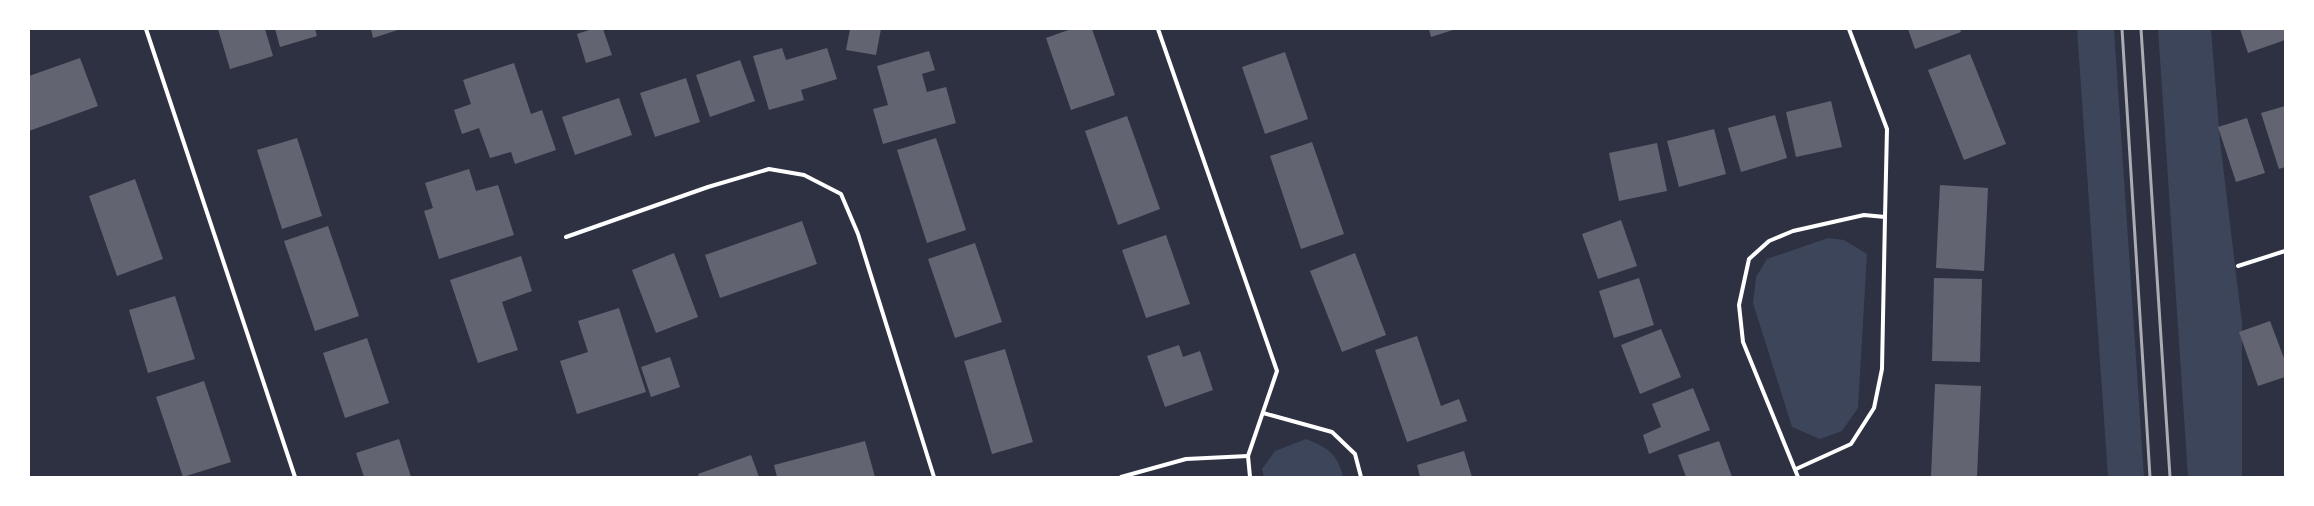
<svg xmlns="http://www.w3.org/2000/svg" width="2314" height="506" viewBox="0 0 2314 506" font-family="Manrope,sans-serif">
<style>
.green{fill:#3c4559}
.building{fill:#626471}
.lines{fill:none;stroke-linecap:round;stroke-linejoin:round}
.minor{stroke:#fff;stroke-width:4}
.rail{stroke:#abadb3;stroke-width:3}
</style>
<rect width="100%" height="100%" fill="#2d3142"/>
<g class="green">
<polygon points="2077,29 2114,29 2144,477 2108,477"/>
<polygon points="2158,29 2211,29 2220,141 2242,323 2242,477 2188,477"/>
<polygon points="1828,238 1844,240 1867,254 1858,408 1842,431 1820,439 1792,427 1753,303 1756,277 1767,259"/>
<path d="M1306,439C1327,447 1338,454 1343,477H1264L1262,469L1275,451Z"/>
</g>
<g class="building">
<polygon points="218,29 265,29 273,56 230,69"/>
<polygon points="275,29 315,29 317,36 280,47"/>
<polygon points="371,29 401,29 373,38"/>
<polygon points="592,29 603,29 612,55 586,63 577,34"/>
<polygon points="850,29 881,29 876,55 846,50"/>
<polygon points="1071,29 1092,29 1115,95 1071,110 1046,38"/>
<polygon points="1429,29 1456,29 1431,37"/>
<polygon points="1908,29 1960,29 1961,32 1915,49"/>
<polygon points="2240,29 2285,29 2285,40 2248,53"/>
<polygon points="782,48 786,60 827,48 837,79 801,90 804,100 769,110 753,56"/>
<polygon points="929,51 935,70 922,74 927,92 946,87 956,123 883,144 873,109 888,105 877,66"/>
<polygon points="1285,52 1308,119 1265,134 1242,67"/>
<polygon points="1970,54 2006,144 1964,160 1928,70"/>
<polygon points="80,58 98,106 29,131 29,76"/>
<polygon points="740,60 755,101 710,117 696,75"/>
<polygon points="514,63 531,114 542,110 556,150 515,164 511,152 490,158 479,128 462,134 454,110 471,104 463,80"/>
<polygon points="686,78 700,122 655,137 640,93"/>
<polygon points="619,98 632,135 575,155 562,117"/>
<polygon points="1831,101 1842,147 1796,157 1786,112"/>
<polygon points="2285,106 2285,167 2279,169 2261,113"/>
<polygon points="1775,115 1787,158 1741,172 1728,128"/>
<polygon points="1127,116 1160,209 1118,225 1085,131"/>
<polygon points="2247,118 2265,173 2236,182 2218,127"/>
<polygon points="1714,129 1726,174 1679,187 1667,141"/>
<polygon points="297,138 322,216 282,229 257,150"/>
<polygon points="936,138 966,230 927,243 897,150"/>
<polygon points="1312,142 1344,234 1301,249 1270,156"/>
<polygon points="1657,143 1667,191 1619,201 1609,153"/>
<polygon points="469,169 476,191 498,185 514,235 439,259 424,211 433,208 425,183"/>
<polygon points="135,179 163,259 117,276 89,196"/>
<polygon points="1940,185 1988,188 1984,271 1936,268"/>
<polygon points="1621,220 1637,266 1598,279 1582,234"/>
<polygon points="802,221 817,264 720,298 705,255"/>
<polygon points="328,226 359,316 315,331 284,241"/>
<polygon points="1166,235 1190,304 1146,318 1122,250"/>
<polygon points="975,243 1002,322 955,338 928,259"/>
<polygon points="674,253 698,317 656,333 632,270"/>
<polygon points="1355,253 1386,335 1342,352 1310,271"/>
<polygon points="521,256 532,291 502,302 518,350 478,363 450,280"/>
<polygon points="1639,278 1654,325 1614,338 1599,291"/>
<polygon points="1934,278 1982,279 1980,362 1932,361"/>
<polygon points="175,296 195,359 148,373 129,310"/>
<polygon points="619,308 646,392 577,414 560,361 588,352 578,321"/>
<polygon points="2270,321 2285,361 2285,377 2258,386 2239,332"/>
<polygon points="1661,329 1681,377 1640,394 1621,345"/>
<polygon points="1417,336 1441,406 1459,399 1467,421 1407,442 1375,350"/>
<polygon points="367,338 389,403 345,418 323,353"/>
<polygon points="1179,345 1183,357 1200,351 1213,390 1165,407 1147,356"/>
<polygon points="1005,349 1033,442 992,454 964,361"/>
<polygon points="670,357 680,387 651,397 641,367"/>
<polygon points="204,381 231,462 183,477 156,397"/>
<polygon points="1935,384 1981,386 1977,477 1931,477"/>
<polygon points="1693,388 1710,430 1649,454 1643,435 1661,427 1652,404"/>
<polygon points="399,439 411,477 364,477 356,453"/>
<polygon points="865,441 875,477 777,477 774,465"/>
<polygon points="1719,441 1732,477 1686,477 1678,455"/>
<polygon points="1464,451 1472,477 1420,477 1417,465"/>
<polygon points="751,455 759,477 699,477 698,474"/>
</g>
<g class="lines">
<g class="minor">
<polyline points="146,29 295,477"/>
<polyline points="1158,29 1277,371 1248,456 1250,477"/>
<polyline points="566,237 708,187 769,169 804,175 841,194 858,234 934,477"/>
<polyline points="2238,266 2285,251"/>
<polyline points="1263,413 1332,432 1355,454 1361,477"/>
<polyline points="1796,469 1851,444 1874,408 1882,369 1885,217"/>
<polyline points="1121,477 1186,459 1248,456"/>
<polyline points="1798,477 1743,342 1739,305 1749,259 1769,241 1793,231 1864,215 1885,217 1887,129 1849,29"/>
</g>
<g class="rail">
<polyline points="2122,29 2150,477"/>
<polyline points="2141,29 2170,477"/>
</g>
</g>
<rect width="2314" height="506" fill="none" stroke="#ffffff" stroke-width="60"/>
</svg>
